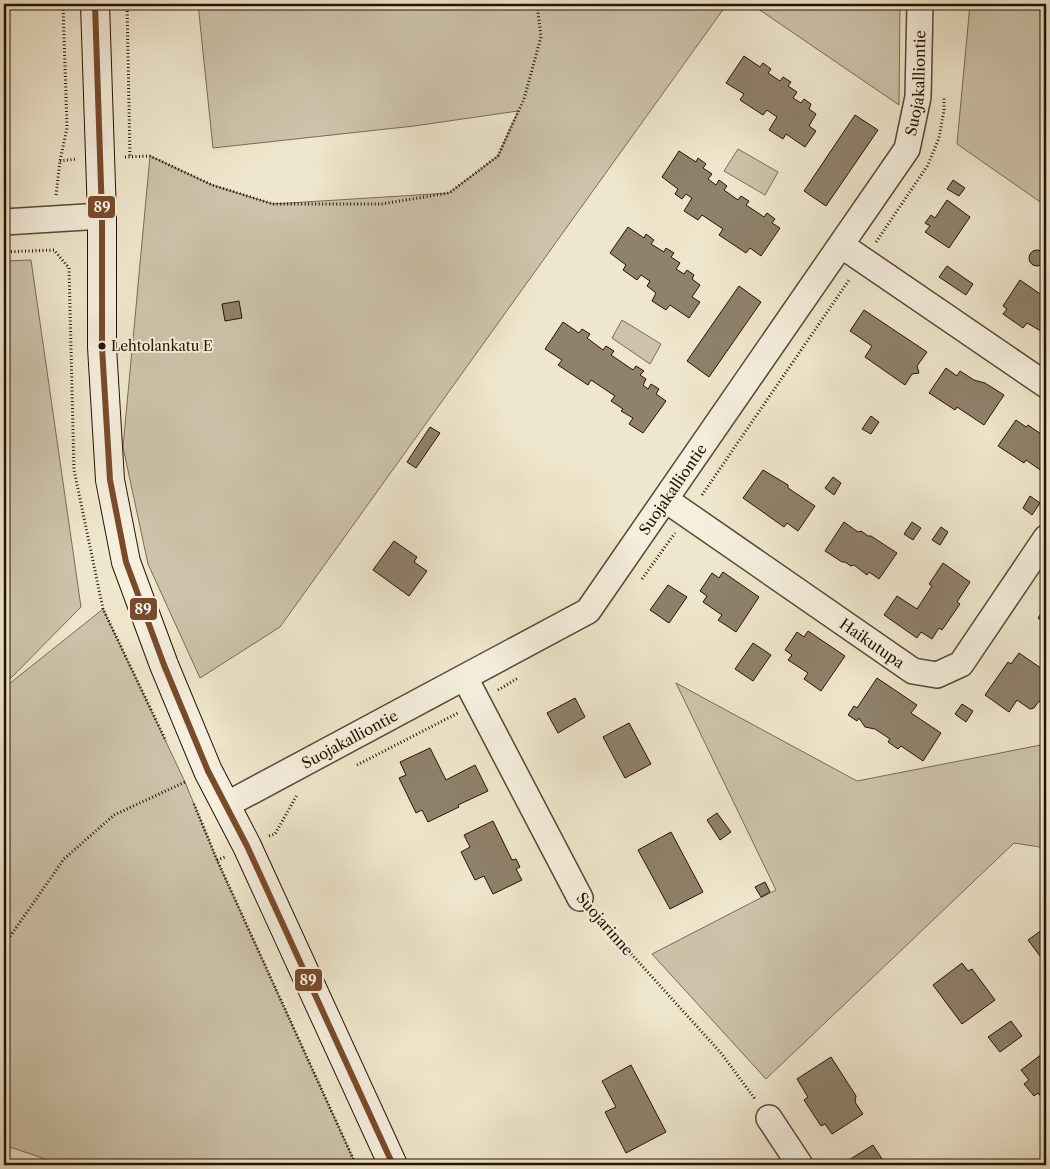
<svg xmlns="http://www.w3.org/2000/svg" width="1050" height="1169" viewBox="0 0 1050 1169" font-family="'Libre Caslon Text',serif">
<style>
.green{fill:#cdc3aa;stroke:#7a6a56}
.building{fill:#8f816b;stroke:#271201}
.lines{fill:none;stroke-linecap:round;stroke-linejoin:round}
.street-casing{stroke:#594734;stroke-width:28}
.secondary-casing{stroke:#271201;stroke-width:30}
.path{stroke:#271201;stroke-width:3;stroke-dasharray:1 2.5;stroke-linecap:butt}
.street{stroke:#f5efde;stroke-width:25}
.secondary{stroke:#f5efde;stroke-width:28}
.bus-1-casing{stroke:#f5efde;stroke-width:10}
.bus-1{stroke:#7a4b2a;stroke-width:6}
.bus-dot{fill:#271201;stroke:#f5efde;stroke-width:2}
.labels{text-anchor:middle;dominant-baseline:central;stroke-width:4;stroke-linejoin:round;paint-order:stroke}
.bus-label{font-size:14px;fill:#271201;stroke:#f5efde;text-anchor:start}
.street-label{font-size:15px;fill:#271201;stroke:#f5efde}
.line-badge{stroke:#f5efde;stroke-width:2}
.badge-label{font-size:14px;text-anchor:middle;font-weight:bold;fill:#fff}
</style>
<rect width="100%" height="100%" fill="#efe7cd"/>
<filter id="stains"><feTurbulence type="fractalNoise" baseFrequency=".004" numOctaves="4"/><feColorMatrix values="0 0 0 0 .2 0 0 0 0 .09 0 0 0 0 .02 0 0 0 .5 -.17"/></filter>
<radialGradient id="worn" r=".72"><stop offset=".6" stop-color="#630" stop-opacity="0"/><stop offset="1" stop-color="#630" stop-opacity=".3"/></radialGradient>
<g class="green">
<polygon points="198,4 727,4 280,627 200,678 148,564 123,447 150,156 212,185 273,204 449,193 498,156 518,111 414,126 213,148"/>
<polygon points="751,4 900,4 899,105"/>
<polygon points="970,4 1046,4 1046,206 957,144"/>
<polygon points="738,149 778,172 765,195 724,171"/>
<polygon points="31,260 81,607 4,685 4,261"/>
<polygon points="622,320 661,344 650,364 612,338"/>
<polygon points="103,609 185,782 217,860 356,1165 63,1165 4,1145 4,688"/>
<polygon points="676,683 857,781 1046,744 1046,848 1014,843 766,1079 652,954 776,890"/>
</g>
<g class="building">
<polygon points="744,56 760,67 763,63 771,69 768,73 780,81 783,77 791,82 788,86 797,92 793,98 801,103 804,99 811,104 809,109 816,114 809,126 816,131 805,147 786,134 783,139 769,130 777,117 767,110 763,115 740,100 744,94 726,83"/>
<polygon points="855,115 878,130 826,206 804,191"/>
<polygon points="679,151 696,162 698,158 706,164 703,168 712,174 708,179 716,185 719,180 727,186 724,190 738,200 741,196 749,201 746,205 764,217 767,213 775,219 772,223 780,228 761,256 750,248 746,253 719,235 723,229 702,215 698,220 684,211 692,198 686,194 682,199 675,194 678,189 662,177"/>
<polygon points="953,180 965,188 959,196 947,189"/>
<polygon points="947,200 970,217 949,248 925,232 930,226 925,223 931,215 935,218"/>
<polygon points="628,227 644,238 646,234 654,240 651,244 664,252 666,248 674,253 671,257 680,263 676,269 684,274 687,270 694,275 692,279 700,285 692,297 700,302 689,318 670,305 666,310 652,301 656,293 647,286 650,281 641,275 637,280 623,270 626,265 610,253"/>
<circle cx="1037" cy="258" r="8"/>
<polygon points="947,266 973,284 966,295 939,277"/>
<polygon points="1020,280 1046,298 1046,334 1027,323 1023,328 1003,314 1007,309 1003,306"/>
<polygon points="739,286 761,302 709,377 687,361"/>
<polygon points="239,301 242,318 225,321 222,304"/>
<polygon points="864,310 927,352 917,366 919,373 912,374 905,385 865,357 872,346 850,331"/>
<polygon points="563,322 579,333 582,329 590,334 587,338 603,350 606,346 614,351 611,355 633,370 636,366 644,371 640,375 646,379 643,385 648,389 651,384 659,389 656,394 666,401 643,433 629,424 633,418 621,411 623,409 611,401 615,396 591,380 588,385 558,365 562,360 545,349"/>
<polygon points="946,368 957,376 960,371 974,380 985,383 1004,395 984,425 957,407 955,410 929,393"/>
<polygon points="871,416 879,422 871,434 862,429"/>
<polygon points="1016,420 1026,427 1028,425 1041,434 1046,435 1046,474 1026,460 1024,463 998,446"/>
<polygon points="430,427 440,433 416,468 407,462"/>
<polygon points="763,470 788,485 788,488 815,506 798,531 787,523 784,527 743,498"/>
<polygon points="833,477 841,483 834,495 825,488"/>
<polygon points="1030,496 1040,503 1032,515 1023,508"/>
<polygon points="844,522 858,532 861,531 868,536 871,536 897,553 879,579 869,572 867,575 854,565 851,566 845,562 842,562 825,551"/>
<polygon points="912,522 921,528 913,540 904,534"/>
<polygon points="941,527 948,532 940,545 932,540"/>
<polygon points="394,541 417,557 414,562 427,571 409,596 373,570"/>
<polygon points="943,563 970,582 957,602 960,604 942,630 939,628 932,639 921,632 917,638 884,615 897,596 917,609 932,586 929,584"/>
<polygon points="723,572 759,597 736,632 718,620 722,615 703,602 707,596 700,591 712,573 719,578"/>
<polygon points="668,585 687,597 669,623 650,610"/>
<polygon points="1046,606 1046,624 1038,618"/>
<polygon points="808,631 845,656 821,691 804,679 808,673 788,660 792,655 785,650 797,632 804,637"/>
<polygon points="753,643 771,655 753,681 735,669"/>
<polygon points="1019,653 1045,671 1044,673 1046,674 1046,706 1039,701 1034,708 1030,709 1017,700 1009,712 985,695 1008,662 1011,664"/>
<polygon points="877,678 917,705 911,713 941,733 923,761 901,746 898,749 888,742 890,739 875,729 865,727 859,718 857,721 848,715 854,706 857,708"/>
<polygon points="575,698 585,717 558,733 547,713"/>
<polygon points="962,704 973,711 966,722 955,714"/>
<polygon points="629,723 651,764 625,778 603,737"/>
<polygon points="430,748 446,780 475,765 488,791 458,805 459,807 428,822 422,810 416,813 399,778 406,775 400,762"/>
<polygon points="717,813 731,832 720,840 707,820"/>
<polygon points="493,821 512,860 516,859 520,867 516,869 522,880 493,894 484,876 475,880 461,852 470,847 464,835"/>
<polygon points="671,832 703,892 670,909 638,850"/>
<polygon points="765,882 770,892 761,897 755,887"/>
<polygon points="1046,927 1046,964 1028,940"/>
<polygon points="962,963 968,971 972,969 995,1000 962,1024 933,985"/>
<polygon points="1011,1021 1022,1036 1000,1052 988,1037"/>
<polygon points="1046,1051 1046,1103 1038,1093 1034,1096 1024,1084 1029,1080 1021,1070"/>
<polygon points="831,1057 856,1096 855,1102 863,1114 832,1134 825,1124 821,1126 804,1100 808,1097 797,1079"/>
<polygon points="631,1065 666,1132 626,1153 605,1112 616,1107 602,1081"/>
<polygon points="873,1145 886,1165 845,1165 844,1163"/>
</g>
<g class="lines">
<defs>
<g id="street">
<polyline points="4,222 102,216"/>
<polyline points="841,245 1046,385"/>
<path id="s1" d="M666,500L913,671L937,675L961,664L1046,538"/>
<polyline points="465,678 580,898"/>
<path id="s2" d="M226,805L588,611L907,149L918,97L920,4"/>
<polyline points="769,1118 800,1165"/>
</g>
<polyline id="secondary" points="95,4 102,216 102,347 110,480 126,562 164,665 208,771 247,846 393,1165"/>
</defs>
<use href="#street" class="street-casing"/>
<use href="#secondary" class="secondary-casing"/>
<g class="path">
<polyline points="127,4 130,157"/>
<polyline points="125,157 150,156 212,185 273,204 381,204 449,193 498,156 524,99 541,37 537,4"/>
<polyline points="60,161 77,159"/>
<polyline points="56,195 60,161 67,128 63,4"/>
<polyline points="876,242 928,165 939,138 944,110 944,97"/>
<polyline points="4,252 54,250 69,268 74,470 103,609 166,741"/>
<polyline points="702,495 849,280"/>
<polyline points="642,579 675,533"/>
<polyline points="498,690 518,678"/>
<polyline points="357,765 458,713"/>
<polyline points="194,804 217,860 356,1165"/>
<polyline points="269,836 275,834 297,795"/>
<polyline points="217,860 225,857"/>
<polyline points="596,915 721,1053 755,1099"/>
<polyline points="4,945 64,859 114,815 185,782"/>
</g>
<use href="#street" class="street"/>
<use href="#secondary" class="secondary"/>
<defs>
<polyline id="bus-1" points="95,4 102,216 102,347 110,480 126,562 164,665 208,771 247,846 393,1165"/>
</defs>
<use href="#bus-1" class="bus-1-casing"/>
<use href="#bus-1" class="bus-1"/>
</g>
<circle class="bus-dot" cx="102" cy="346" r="4.5"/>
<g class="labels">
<g class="bus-label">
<text x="111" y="346">Lehtolankatu E</text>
</g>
<g class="street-label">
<text stroke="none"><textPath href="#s2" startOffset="1039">Suojakalliontie</textPath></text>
<text stroke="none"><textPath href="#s2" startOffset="559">Suojakalliontie</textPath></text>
<text stroke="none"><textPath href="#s1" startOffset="251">Haikutupa</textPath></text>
<text stroke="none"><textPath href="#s2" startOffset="140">Suojakalliontie</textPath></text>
<text transform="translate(605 924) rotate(49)">Suojarinne</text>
</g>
</g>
<g class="line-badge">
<rect x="87" y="195" width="29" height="24" rx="5" fill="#7a4b2a"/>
<rect x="129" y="597" width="29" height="24" rx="5" fill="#7a4b2a"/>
<rect x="294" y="968" width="29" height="24" rx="5" fill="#7a4b2a"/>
</g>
<g class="badge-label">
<text x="102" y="212">89</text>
<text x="143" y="614">89</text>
<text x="308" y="985">89</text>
</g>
<rect width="1050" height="1169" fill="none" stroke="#efe7cd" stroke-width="20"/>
<rect x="5" y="5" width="1040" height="1159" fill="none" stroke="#271201" stroke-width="2.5"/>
<rect x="10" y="10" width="1030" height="1149" fill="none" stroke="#271201"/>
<rect width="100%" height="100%" filter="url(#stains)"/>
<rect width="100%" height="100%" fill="url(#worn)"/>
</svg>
